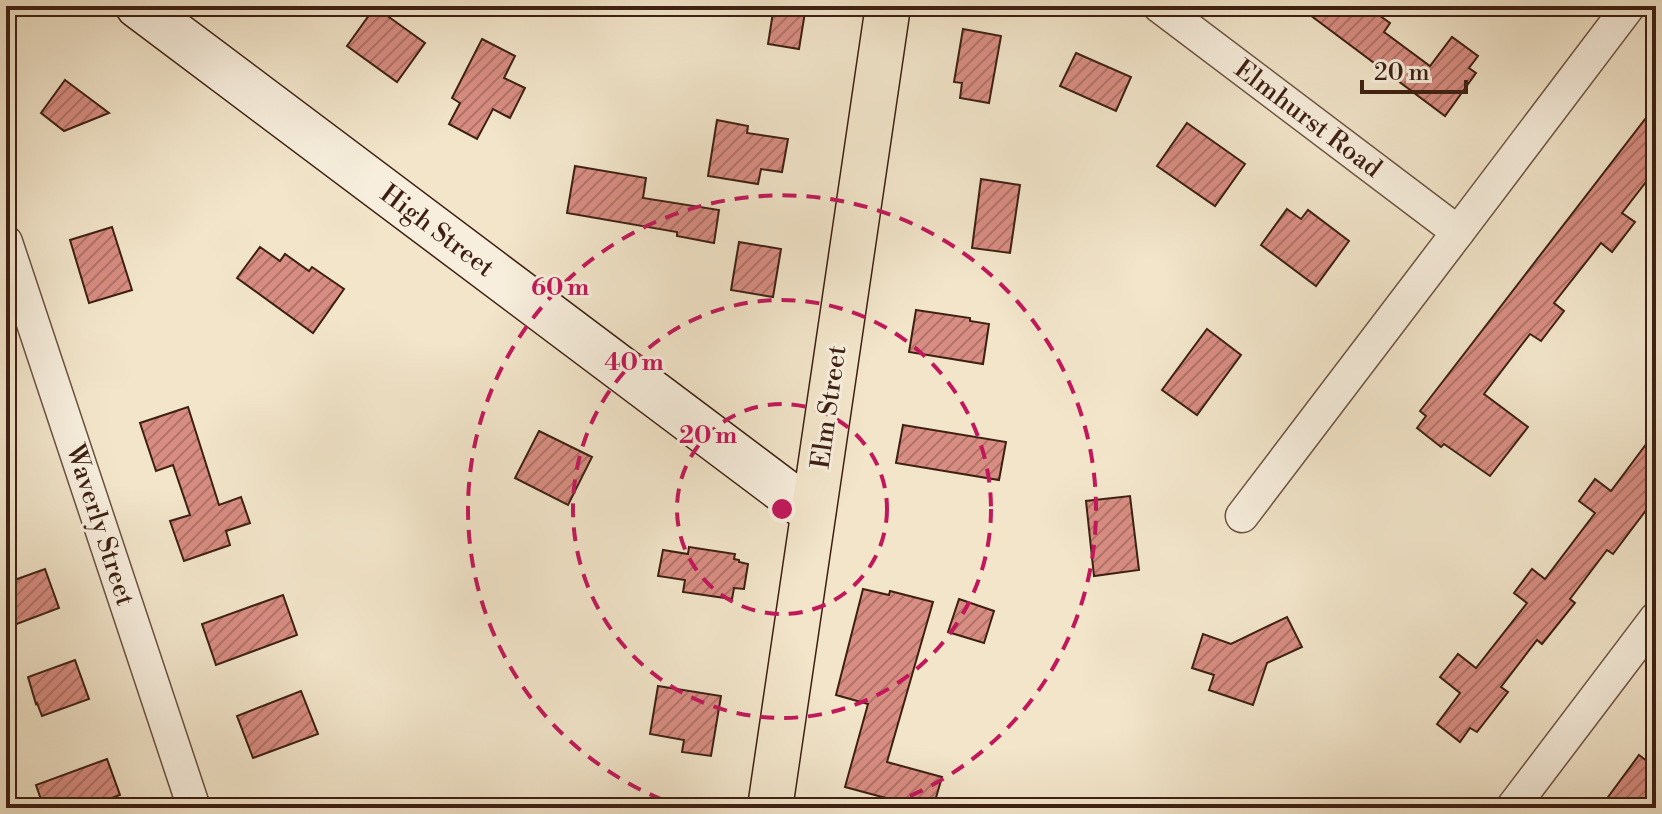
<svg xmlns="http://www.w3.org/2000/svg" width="1662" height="814" viewBox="0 0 1662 814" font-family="'Libre Bodoni',serif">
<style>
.building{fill:url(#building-hatch);stroke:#3e2013;stroke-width:2}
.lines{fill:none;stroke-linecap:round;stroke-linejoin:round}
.street-casing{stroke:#6b5141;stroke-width:35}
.secondary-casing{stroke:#3e2013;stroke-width:47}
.primary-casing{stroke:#3e2013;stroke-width:47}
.street{stroke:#f7eedd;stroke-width:32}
.secondary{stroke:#f7eedd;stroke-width:44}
.primary{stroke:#f2e5ca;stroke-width:44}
.ring{fill:none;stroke:#c2185b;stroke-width:4;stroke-dasharray:14 10}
.labels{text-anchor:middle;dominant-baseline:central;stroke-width:6;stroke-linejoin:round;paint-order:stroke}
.street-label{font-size:26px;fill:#3e2013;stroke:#f7eedd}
.centre{fill:#c2185b;stroke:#f7eedd;stroke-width:4}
.ring-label{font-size:24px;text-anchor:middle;font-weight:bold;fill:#c2185b;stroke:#f7eedd;stroke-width:6;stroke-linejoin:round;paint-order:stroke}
</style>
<defs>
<pattern id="building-hatch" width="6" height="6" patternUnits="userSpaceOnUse" patternTransform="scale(2)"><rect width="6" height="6" fill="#d88d82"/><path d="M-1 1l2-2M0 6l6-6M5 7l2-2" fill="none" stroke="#b17369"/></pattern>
</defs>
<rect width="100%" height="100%" fill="#f2e5ca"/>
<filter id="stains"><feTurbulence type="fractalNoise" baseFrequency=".0025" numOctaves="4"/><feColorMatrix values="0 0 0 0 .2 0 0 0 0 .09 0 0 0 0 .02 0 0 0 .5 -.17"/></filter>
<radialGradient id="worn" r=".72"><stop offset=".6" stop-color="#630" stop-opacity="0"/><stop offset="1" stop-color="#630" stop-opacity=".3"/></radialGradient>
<g class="building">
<polygon points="774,6 806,6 799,49 768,44"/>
<polygon points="1298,6 1366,6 1390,23 1384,32 1430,66 1452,37 1478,56 1469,68 1476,73 1445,116"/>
<polygon points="375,7 425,43 397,82 347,46"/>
<polygon points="963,29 1001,36 989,103 960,98 962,83 954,82"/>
<polygon points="482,39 515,56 504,78 525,88 510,118 493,109 477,139 449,124 460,103 452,98"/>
<polygon points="1076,53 1131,77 1116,111 1060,86"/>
<polygon points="65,80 109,113 64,131 41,113"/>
<polygon points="1656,105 1656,169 1622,213 1635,222 1612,252 1601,243 1554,303 1564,311 1541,341 1530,334 1484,394 1528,427 1490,476 1444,444 1441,447 1417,428 1426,416 1420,411"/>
<polygon points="717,120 748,126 747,133 788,139 782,172 761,169 758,184 708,176"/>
<polygon points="1187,123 1245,164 1215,206 1157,166"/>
<polygon points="575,166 646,178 643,198 719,210 714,243 677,236 677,232 567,213"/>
<polygon points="981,179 1020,185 1010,253 972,248"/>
<polygon points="1287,209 1301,219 1308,210 1349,241 1316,286 1261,245"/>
<polygon points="112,227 132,290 89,303 70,240"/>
<polygon points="739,242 781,249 773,297 731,290"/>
<polygon points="260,247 280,261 285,254 309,271 312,267 344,289 313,333 237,278"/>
<polygon points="916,310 970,318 970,321 989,324 983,364 909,352"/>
<polygon points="1207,329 1241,355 1197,415 1162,390"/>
<polygon points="188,407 219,505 241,497 250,523 226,531 230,545 184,561 170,521 190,515 173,465 156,471 140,423"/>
<polygon points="903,425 1006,442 999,480 896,463"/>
<polygon points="539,431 592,457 568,505 515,478"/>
<polygon points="1656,431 1656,497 1613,554 1607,550 1570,599 1575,603 1542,644 1537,640 1501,687 1508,692 1477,732 1470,728 1460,742 1437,724 1460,693 1440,677 1458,654 1476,668 1527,603 1514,593 1532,569 1545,579 1595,513 1579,501 1595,479 1611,491"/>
<polygon points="1130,496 1139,570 1094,576 1086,501"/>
<polygon points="689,547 735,554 734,559 739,560 739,562 748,564 744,589 734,588 732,599 683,592 685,580 658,576 663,550 688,554"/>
<polygon points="45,569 59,608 6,628 6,583"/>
<polygon points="863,589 889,595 890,591 933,602 887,762 942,777 933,808 923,808 845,787 868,704 836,695"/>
<polygon points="283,595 297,635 216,665 202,624"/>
<polygon points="959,599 994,611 984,643 948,632"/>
<polygon points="1287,617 1302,647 1267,663 1253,705 1209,690 1214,675 1192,668 1203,634 1231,644"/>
<polygon points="75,660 89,699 42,716 37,703 36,704 28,677"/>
<polygon points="658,686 721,696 711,756 682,752 684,740 650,734"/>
<polygon points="301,691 318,734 253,758 237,716"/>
<polygon points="1639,755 1656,768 1656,808 1600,808"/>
<polygon points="107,759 120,795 85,808 44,808 36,785"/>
</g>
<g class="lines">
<defs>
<g id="street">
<polyline points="1159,6 1458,232 1629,6"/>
<polyline points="6,242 194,808"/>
<polyline points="1242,516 1458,232"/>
<polyline points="1512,808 1656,618"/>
</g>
<polyline id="secondary" points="138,6 813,513"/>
<polyline id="primary" points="770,808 888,6"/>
</defs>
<use href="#street" class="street-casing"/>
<use href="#secondary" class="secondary-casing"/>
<use href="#primary" class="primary-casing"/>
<use href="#street" class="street"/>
<use href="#secondary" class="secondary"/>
<use href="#primary" class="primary"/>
</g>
<g class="ring">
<circle cx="782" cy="509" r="105"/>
<circle cx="782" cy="509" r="209"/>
<path d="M685 808A314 314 0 1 1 879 808"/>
</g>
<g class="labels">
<g class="street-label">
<text transform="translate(1308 119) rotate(37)">Elmhurst Road</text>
<text transform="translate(437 231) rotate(37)">High Street</text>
<text transform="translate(829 407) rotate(-82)">Elm Street</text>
<text transform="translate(100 525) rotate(72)">Waverly Street</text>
</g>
</g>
<circle cx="782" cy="509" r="12" class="centre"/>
<g class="ring-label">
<text x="560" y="295">60 m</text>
<text x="634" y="370">40 m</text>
<text x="708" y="443">20 m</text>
</g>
<rect width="1662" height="814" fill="none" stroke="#f2e5ca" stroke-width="32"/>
<rect x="8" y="8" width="1646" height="798" fill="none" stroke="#3e2013" stroke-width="4"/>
<rect x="16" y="16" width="1630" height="782" fill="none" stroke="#3e2013" stroke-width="2"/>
<path d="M1362 80v12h104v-12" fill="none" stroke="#3e2013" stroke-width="4"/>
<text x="1374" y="80" font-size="24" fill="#3e2013" stroke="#f7eedd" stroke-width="6" paint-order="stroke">20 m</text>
<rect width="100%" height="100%" filter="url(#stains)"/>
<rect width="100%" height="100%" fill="url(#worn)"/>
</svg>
